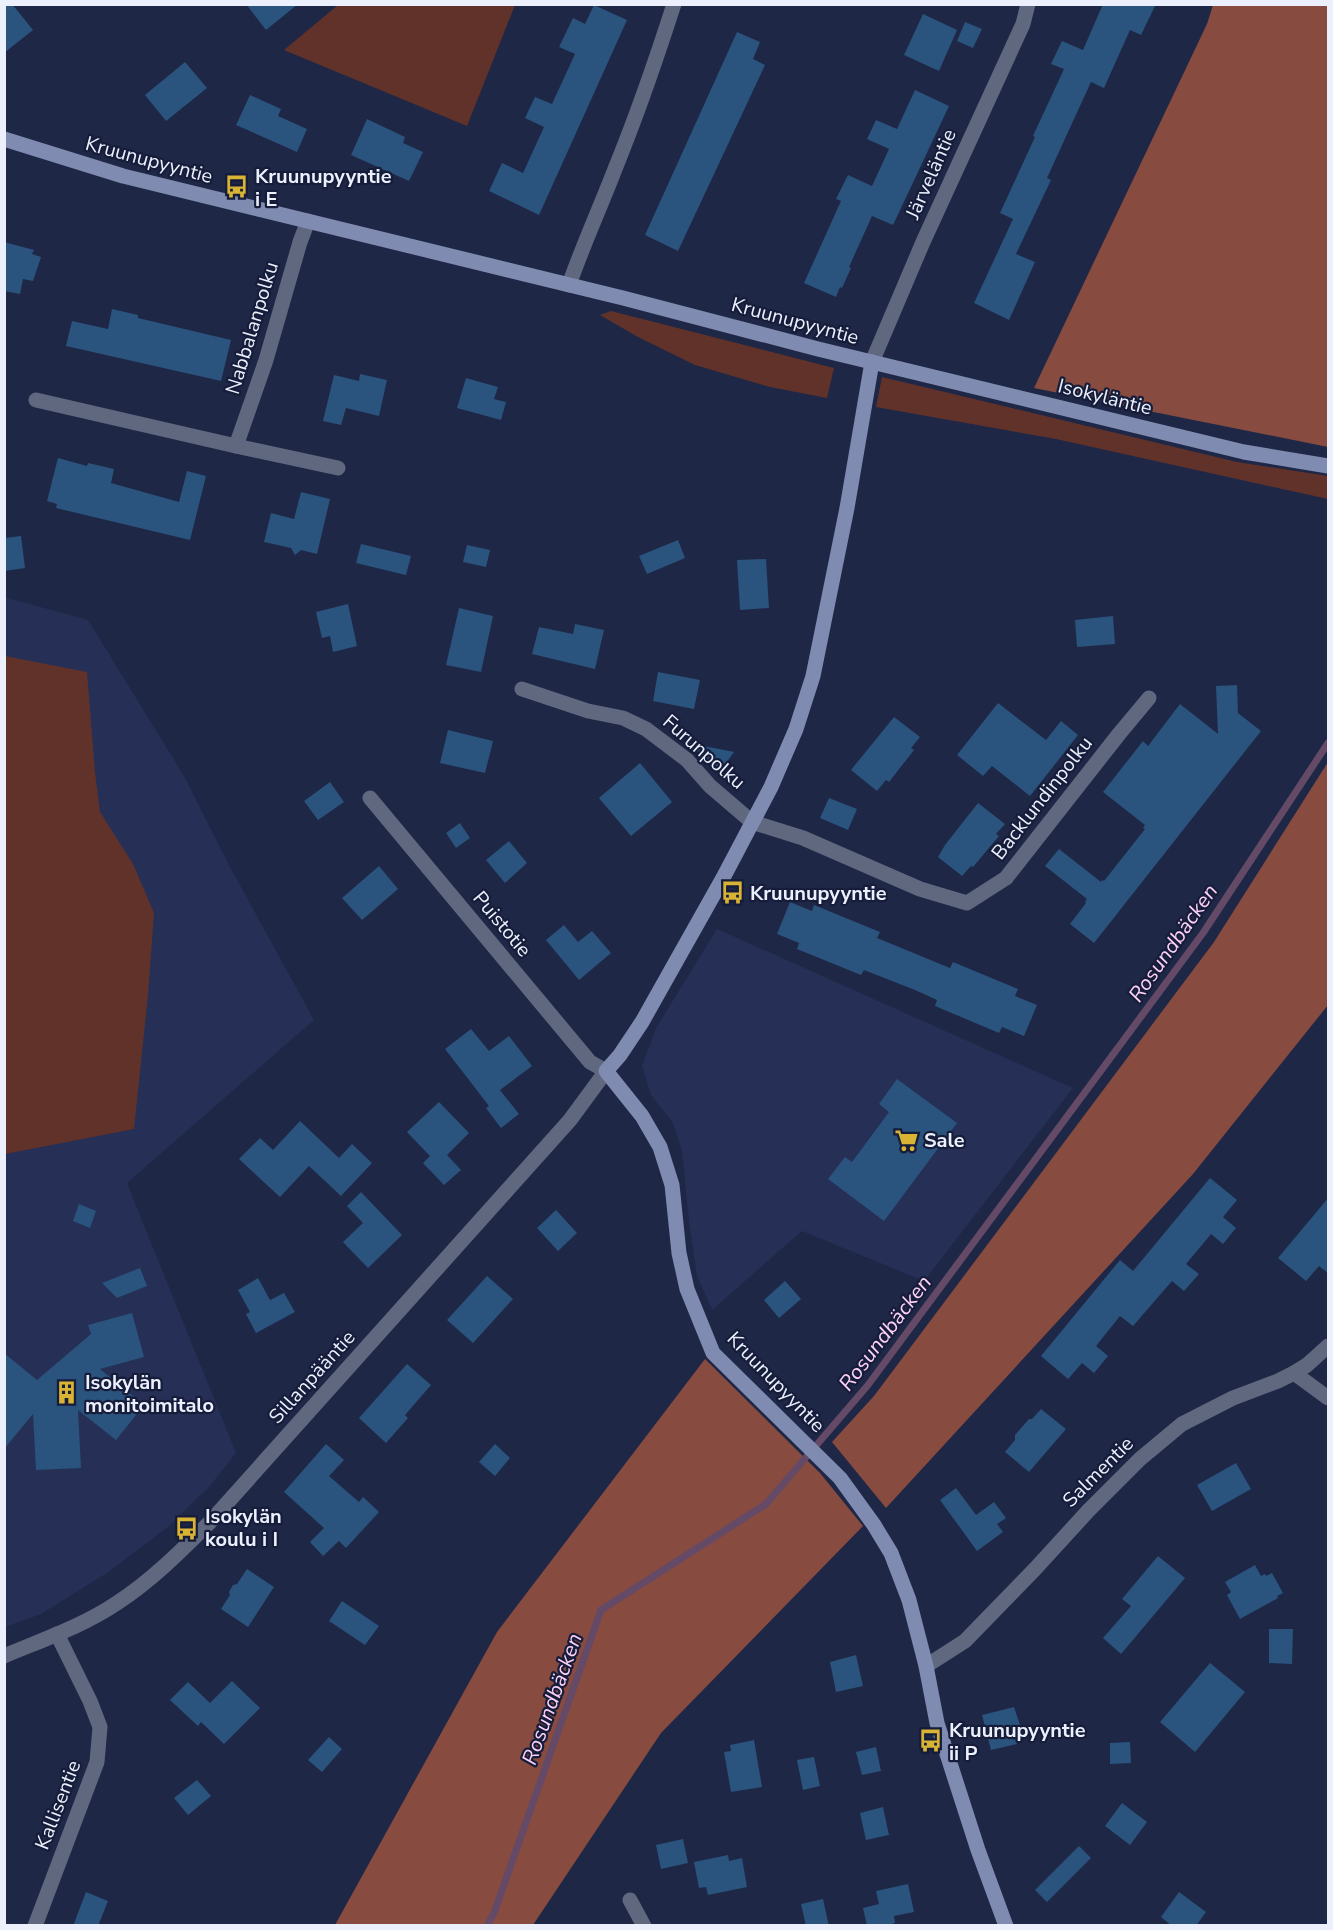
<svg xmlns="http://www.w3.org/2000/svg" width="1333" height="1930" viewBox="0 0 1333 1930" font-family="'Nunito Sans',sans-serif">
<style>
.built{fill:#262f55}
.green{fill:#61322a}
.forest{fill:#874b40}
.lines{fill:none;stroke-linecap:round;stroke-linejoin:round}
.stream{stroke:#644a67;stroke-width:7}
.building{fill:#2a537d}
.street{stroke:#60687f;stroke-width:15}
.secondary{stroke:#7f8bb0;stroke-width:15}
.labels{text-anchor:middle;dominant-baseline:central;stroke-width:4.5;stroke-linejoin:round;paint-order:stroke}
.street-label{font-size:20px;fill:#ebf0fc;stroke:#161d3b}
.poi-label{font-size:20px;font-weight:bold;fill:#ebf0fc;stroke:#161d3b;text-anchor:start}
.water-label{font-size:21px;font-style:italic;fill:#fed2f7;stroke:#161d3b}
</style>
<rect width="100%" height="100%" fill="#1f2746"/>
<g class="built">
<polygon points="4,597 88,620 184,776 230,867 314,1020 127,1183 236,1453 209,1487 168,1527 107,1573 41,1614 5,1627"/>
<polygon points="717,929 1073,1088 924,1281 802,1231 712,1310 697,1276 689,1221 682,1151 673,1123 651,1095 642,1066 656,1028"/>
</g>
<g class="green">
<polygon points="338,5 515,5 467,126 284,50"/>
<polygon points="611,311 834,368 827,398 770,387 695,365 638,337 600,315"/>
<polygon points="882,377 1237,462 1328,476 1328,499 1056,439 876,407"/>
<polygon points="5,656 87,672 95,772 100,812 133,864 154,913 148,995 134,1129 5,1154"/>
</g>
<g class="forest">
<polygon points="1213,5 1328,5 1328,447 1034,388 1207,24"/>
<polygon points="1328,762 1328,1005 1193,1174 886,1508 832,1442 874,1396 1214,942"/>
<polygon points="705,1359 820,1473 863,1526 661,1733 533,1925 335,1925 497,1632"/>
</g>
<g class="lines">
<polyline class="stream" points="487,1926 494,1913 601,1610 766,1504 868,1385 1203,933 1328,743"/>
</g>
<g class="building">
<polygon points="4,4 12,4 33,30 4,53"/>
<polygon points="246,4 298,4 266,30"/>
<polygon points="1103,4 1156,4 1141,35 1130,30 1104,88 1091,82 1047,178 1051,180 1016,254 1035,262 1009,320 974,303 1013,219 1000,213 1035,137 1033,136 1064,69 1051,64 1062,41 1083,50"/>
<polygon points="594,5 627,20 539,215 489,191 502,163 523,173 544,127 525,118 535,97 552,104 575,54 559,47 573,18 585,24"/>
<polygon points="923,14 957,30 939,71 904,55"/>
<polygon points="965,22 982,29 973,48 957,41"/>
<polygon points="737,32 760,42 753,59 765,65 678,251 645,235"/>
<polygon points="185,62 207,88 166,121 145,95"/>
<polygon points="915,90 949,106 893,225 872,216 849,267 851,268 842,288 840,287 836,297 804,283 841,201 836,199 848,175 872,186 889,149 867,139 876,120 897,129"/>
<polygon points="250,95 281,109 278,116 307,129 297,152 236,125"/>
<polygon points="367,119 405,137 403,143 423,152 409,181 351,155"/>
<polygon points="4,242 34,250 32,254 41,257 33,281 23,279 20,294 4,291"/>
<polygon points="112,309 138,315 138,318 231,340 221,381 66,346 72,321 108,329"/>
<polygon points="360,374 387,380 379,416 346,408 341,425 323,421 334,375 359,381"/>
<polygon points="466,378 498,387 494,399 506,402 501,420 457,408"/>
<polygon points="58,458 87,466 88,463 114,469 111,483 179,502 187,471 206,476 190,540 56,508 57,504 47,501"/>
<polygon points="301,492 330,499 317,554 301,550 295,555 291,548 264,542 271,513 294,519"/>
<polygon points="21,536 25,568 4,571 4,538"/>
<polygon points="678,540 685,558 647,574 639,556"/>
<polygon points="361,544 411,556 406,575 356,563"/>
<polygon points="467,545 490,550 486,567 463,562"/>
<polygon points="766,559 769,608 740,610 737,560"/>
<polygon points="348,604 357,646 333,652 330,636 322,638 316,612"/>
<polygon points="459,608 493,616 481,672 446,665"/>
<polygon points="1113,616 1115,644 1077,647 1075,620"/>
<polygon points="575,624 604,630 595,669 532,654 539,627 573,634"/>
<polygon points="658,672 700,680 694,709 653,701"/>
<polygon points="1237,685 1238,713 1261,731 1094,943 1070,924 1086,903 1085,902 1087,899 1045,866 1059,849 1101,882 1102,880 1104,881 1145,829 1143,828 1145,825 1103,792 1143,741 1148,746 1180,704 1218,734 1216,686"/>
<polygon points="998,703 1046,740 1061,721 1078,735 1030,796 992,766 983,776 957,755"/>
<polygon points="894,717 920,737 911,748 914,750 889,782 886,780 877,791 851,770"/>
<polygon points="448,730 493,741 485,773 440,763"/>
<polygon points="684,742 734,752 721,770"/>
<polygon points="640,763 672,802 631,836 599,798"/>
<polygon points="330,782 344,802 318,820 304,801"/>
<polygon points="829,798 857,809 848,830 820,818"/>
<polygon points="978,803 1005,824 996,834 999,836 973,867 971,866 962,876 938,857 945,845"/>
<polygon points="460,823 470,838 456,848 446,833"/>
<polygon points="509,841 527,863 505,883 486,860"/>
<polygon points="379,866 398,889 362,920 342,898"/>
<polygon points="790,902 812,911 814,905 880,932 877,938 950,968 953,962 1018,989 1015,996 1037,1005 1024,1036 1002,1027 999,1033 935,1006 937,1000 915,990 864,970 861,975 797,949 799,943 777,934"/>
<polygon points="564,925 578,942 592,931 611,953 579,980 546,940"/>
<polygon points="471,1029 489,1051 509,1036 532,1066 500,1090 519,1114 501,1128 486,1108 489,1106 445,1049"/>
<polygon points="897,1079 957,1123 884,1221 828,1179 845,1157 852,1162 889,1112 879,1104"/>
<polygon points="439,1102 469,1133 447,1155 461,1170 444,1185 423,1163 430,1156 407,1132"/>
<polygon points="300,1121 339,1158 352,1144 372,1163 341,1196 309,1166 280,1197 239,1159 260,1138 273,1150"/>
<polygon points="1210,1178 1237,1200 1223,1217 1236,1228 1223,1244 1211,1234 1186,1264 1199,1274 1184,1291 1172,1281 1133,1326 1120,1316 1096,1346 1108,1356 1094,1373 1082,1363 1068,1379 1041,1356 1120,1260 1133,1271"/>
<polygon points="361,1192 402,1235 368,1268 343,1242 363,1223 347,1206"/>
<polygon points="1329,1197 1329,1274 1319,1266 1306,1281 1278,1258"/>
<polygon points="79,1204 96,1211 90,1228 73,1221"/>
<polygon points="556,1210 577,1233 558,1251 537,1228"/>
<polygon points="140,1268 147,1286 117,1298 102,1283"/>
<polygon points="487,1276 513,1299 473,1343 447,1320"/>
<polygon points="258,1278 270,1300 284,1293 295,1312 256,1333 246,1314 250,1312 238,1290"/>
<polygon points="785,1281 801,1299 779,1318 764,1300"/>
<polygon points="132,1313 144,1357 100,1369 144,1405 116,1440 78,1410 81,1468 36,1470 33,1414 4,1449 4,1353 37,1380 91,1334 88,1325"/>
<polygon points="407,1364 431,1385 405,1415 408,1418 386,1443 359,1418"/>
<polygon points="1041,1409 1066,1429 1029,1472 1005,1452 1015,1440 1015,1435 1029,1419 1032,1419"/>
<polygon points="326,1444 344,1460 329,1476 359,1502 363,1497 379,1512 346,1548 339,1541 323,1556 310,1542 324,1528 284,1492"/>
<polygon points="495,1444 510,1458 495,1476 479,1462"/>
<polygon points="1236,1463 1251,1489 1212,1511 1197,1485"/>
<polygon points="956,1488 976,1515 994,1502 1006,1518 997,1524 1003,1532 977,1551 940,1500"/>
<polygon points="1158,1556 1185,1578 1121,1654 1103,1638 1131,1606 1122,1599"/>
<polygon points="1255,1565 1261,1576 1265,1574 1266,1576 1272,1573 1283,1593 1277,1596 1278,1598 1240,1619 1227,1595 1231,1592 1225,1582"/>
<polygon points="247,1569 274,1587 248,1627 221,1609 230,1595 229,1592 233,1585 237,1584"/>
<polygon points="342,1601 379,1626 365,1645 329,1621"/>
<polygon points="1269,1629 1293,1629 1292,1664 1269,1663"/>
<polygon points="856,1655 863,1686 836,1692 830,1662"/>
<polygon points="1210,1663 1245,1692 1195,1752 1160,1722"/>
<polygon points="232,1681 260,1708 224,1744 201,1722 198,1726 170,1700 188,1682 210,1703"/>
<polygon points="1014,1707 1021,1728 1013,1730 1017,1744 991,1750 982,1715"/>
<polygon points="329,1737 342,1749 322,1772 308,1760"/>
<polygon points="754,1740 762,1787 731,1792 724,1752 731,1751 730,1745"/>
<polygon points="1130,1742 1131,1763 1110,1764 1110,1743"/>
<polygon points="876,1747 881,1771 862,1775 856,1752"/>
<polygon points="814,1757 820,1786 803,1790 797,1760"/>
<polygon points="197,1780 211,1796 188,1815 174,1798"/>
<polygon points="1122,1803 1147,1822 1130,1845 1105,1826"/>
<polygon points="883,1807 889,1835 866,1840 860,1813"/>
<polygon points="683,1839 688,1863 661,1869 656,1845"/>
<polygon points="1079,1846 1091,1858 1047,1902 1035,1890"/>
<polygon points="728,1855 729,1861 742,1858 747,1887 708,1895 706,1887 699,1888 694,1862"/>
<polygon points="908,1884 914,1912 894,1916 895,1923 885,1926 867,1926 863,1908 879,1904 876,1891"/>
<polygon points="86,1892 108,1901 98,1926 73,1926"/>
<polygon points="1179,1892 1206,1912 1196,1926 1172,1926 1161,1917"/>
<polygon points="823,1899 829,1926 806,1926 801,1904"/>
</g>
<g class="lines">
<g class="street">
<path d="M569,285C583,245 600,208 615,169C637,115 656,60 674,4"/>
<polyline points="872,362 923,242 1023,24 1028,4"/>
<polyline points="36,400 236,446 338,468"/>
<polyline points="236,446 266,360 300,242 308,221"/>
<polyline points="522,689 588,711 623,718 646,729 687,760 710,786 752,822 803,838 920,889 967,903 1006,878 1119,734 1149,698"/>
<polyline points="1294,1373 1307,1365 1328,1346"/>
<path d="M4,1656C42,1640 83,1626 117,1603C151,1581 181,1551 210,1522L570,1120L606,1071L590,1062L370,798"/>
<polyline points="926,1666 965,1641 1035,1569 1088,1511 1140,1459 1182,1424 1233,1398 1278,1381 1294,1373 1328,1398"/>
<polyline points="630,1900 644,1926"/>
<polyline points="35,1926 97,1762 100,1727 90,1701 57,1634"/>
</g>
<g class="secondary">
<polyline points="4,139 123,176 623,298 818,349 1244,452 1328,466"/>
<polyline points="872,362 847,508 813,676 796,729 771,787 723,878 642,1022 620,1055 606,1071 642,1116 660,1147 672,1185 679,1253 687,1289 713,1353 840,1478 874,1525 891,1553 909,1600 926,1666 937,1723 978,1850 1006,1926"/>
</g>
</g>
<defs>
<symbol id="bus-bare" viewBox="-9 -9 18 18"><path d="M-5-6H5V4H4V6H2V4H-2V6H-4V4H-5ZM-3.5-4V0h7V-4ZM-3.5 1.2v1.5H-2V1.2ZM2 1.2v1.5H3.5V1.2Z" fill="#d9b334" stroke="#161d3b" stroke-width="2.5" paint-order="stroke"/></symbol>
<symbol id="supermarket-bare" viewBox="-9 -9 18 18"><path d="M-6-5.5h2.5l.6 2H6L4.5 2H-2.5L-4.4-4H-6ZM-1.5 3.2a1.3 1.3 0 1 0 .1 0ZM3 3.2a1.3 1.3 0 1 0 .1 0Z" fill="#d9b334" stroke="#161d3b" stroke-width="2.5" paint-order="stroke"/></symbol>
<symbol id="building-bare" viewBox="-9 -9 18 18"><path d="M-4-6H4V6H1V3H-1V6H-4ZM-2.5-4.3h1.7v1.8h-1.7ZM.8-4.3h1.7v1.8H.8ZM-2.5-1h1.7V.8h-1.7ZM.8-1h1.7V.8H.8Z" fill="#d9b334" stroke="#161d3b" stroke-width="2.5" paint-order="stroke"/></symbol>
</defs>
<g fill-rule="evenodd">
<use href="#bus-bare" x="220" y="170" width="33" height="33"/>
<use href="#bus-bare" x="716" y="876" width="33" height="33"/>
<use href="#supermarket-bare" x="890" y="1124" width="33" height="33"/>
<use href="#building-bare" x="50" y="1376" width="33" height="33"/>
<use href="#bus-bare" x="170" y="1512" width="33" height="33"/>
<use href="#bus-bare" x="914" y="1724" width="33" height="33"/>
</g>
<g class="labels">
<g class="street-label">
<text transform="translate(149 160) rotate(15)">Kruunupyyntie</text>
<text transform="translate(931 174) rotate(-66)">Järveläntie</text>
<text transform="translate(795 321) rotate(15)">Kruunupyyntie</text>
<text transform="translate(252 328) rotate(-73)">Nabbalanpolku</text>
<text transform="translate(1105 397) rotate(14)">Isokyläntie</text>
<text transform="translate(704 752) rotate(41)">Furunpolku</text>
<text transform="translate(1042 798) rotate(-52)">Backlundinpolku</text>
<text transform="translate(502 924) rotate(50)">Puistotie</text>
<text transform="translate(312 1377) rotate(-48)">Sillanpääntie</text>
<text transform="translate(776 1382) rotate(46)">Kruunupyyntie</text>
<text transform="translate(1098 1472) rotate(-45)">Salmentie</text>
<text transform="translate(58 1805) rotate(-69)">Kallisentie</text>
</g>
<g class="poi-label">
<text x="255" y="176">Kruunupyyntie<tspan x="255" dy="23">i E</tspan></text>
<text x="750" y="893">Kruunupyyntie</text>
<text x="924" y="1140">Sale</text>
<text x="85" y="1382">Isokylän<tspan x="85" dy="23">monitoimitalo</tspan></text>
<text x="205" y="1516">Isokylän<tspan x="205" dy="23">koulu i I</tspan></text>
<text x="949" y="1730">Kruunupyyntie<tspan x="949" dy="23">ii P</tspan></text>
</g>
<g class="water-label">
<text transform="translate(1173 943) rotate(-55)">Rosundbäcken</text>
<text transform="translate(885 1333) rotate(-53)">Rosundbäcken</text>
<text transform="translate(552 1699) rotate(-70)">Rosundbäcken</text>
</g>
</g>
<rect width="1333" height="1930" fill="none" stroke="#ebf0fc" stroke-width="12"/>
</svg>
